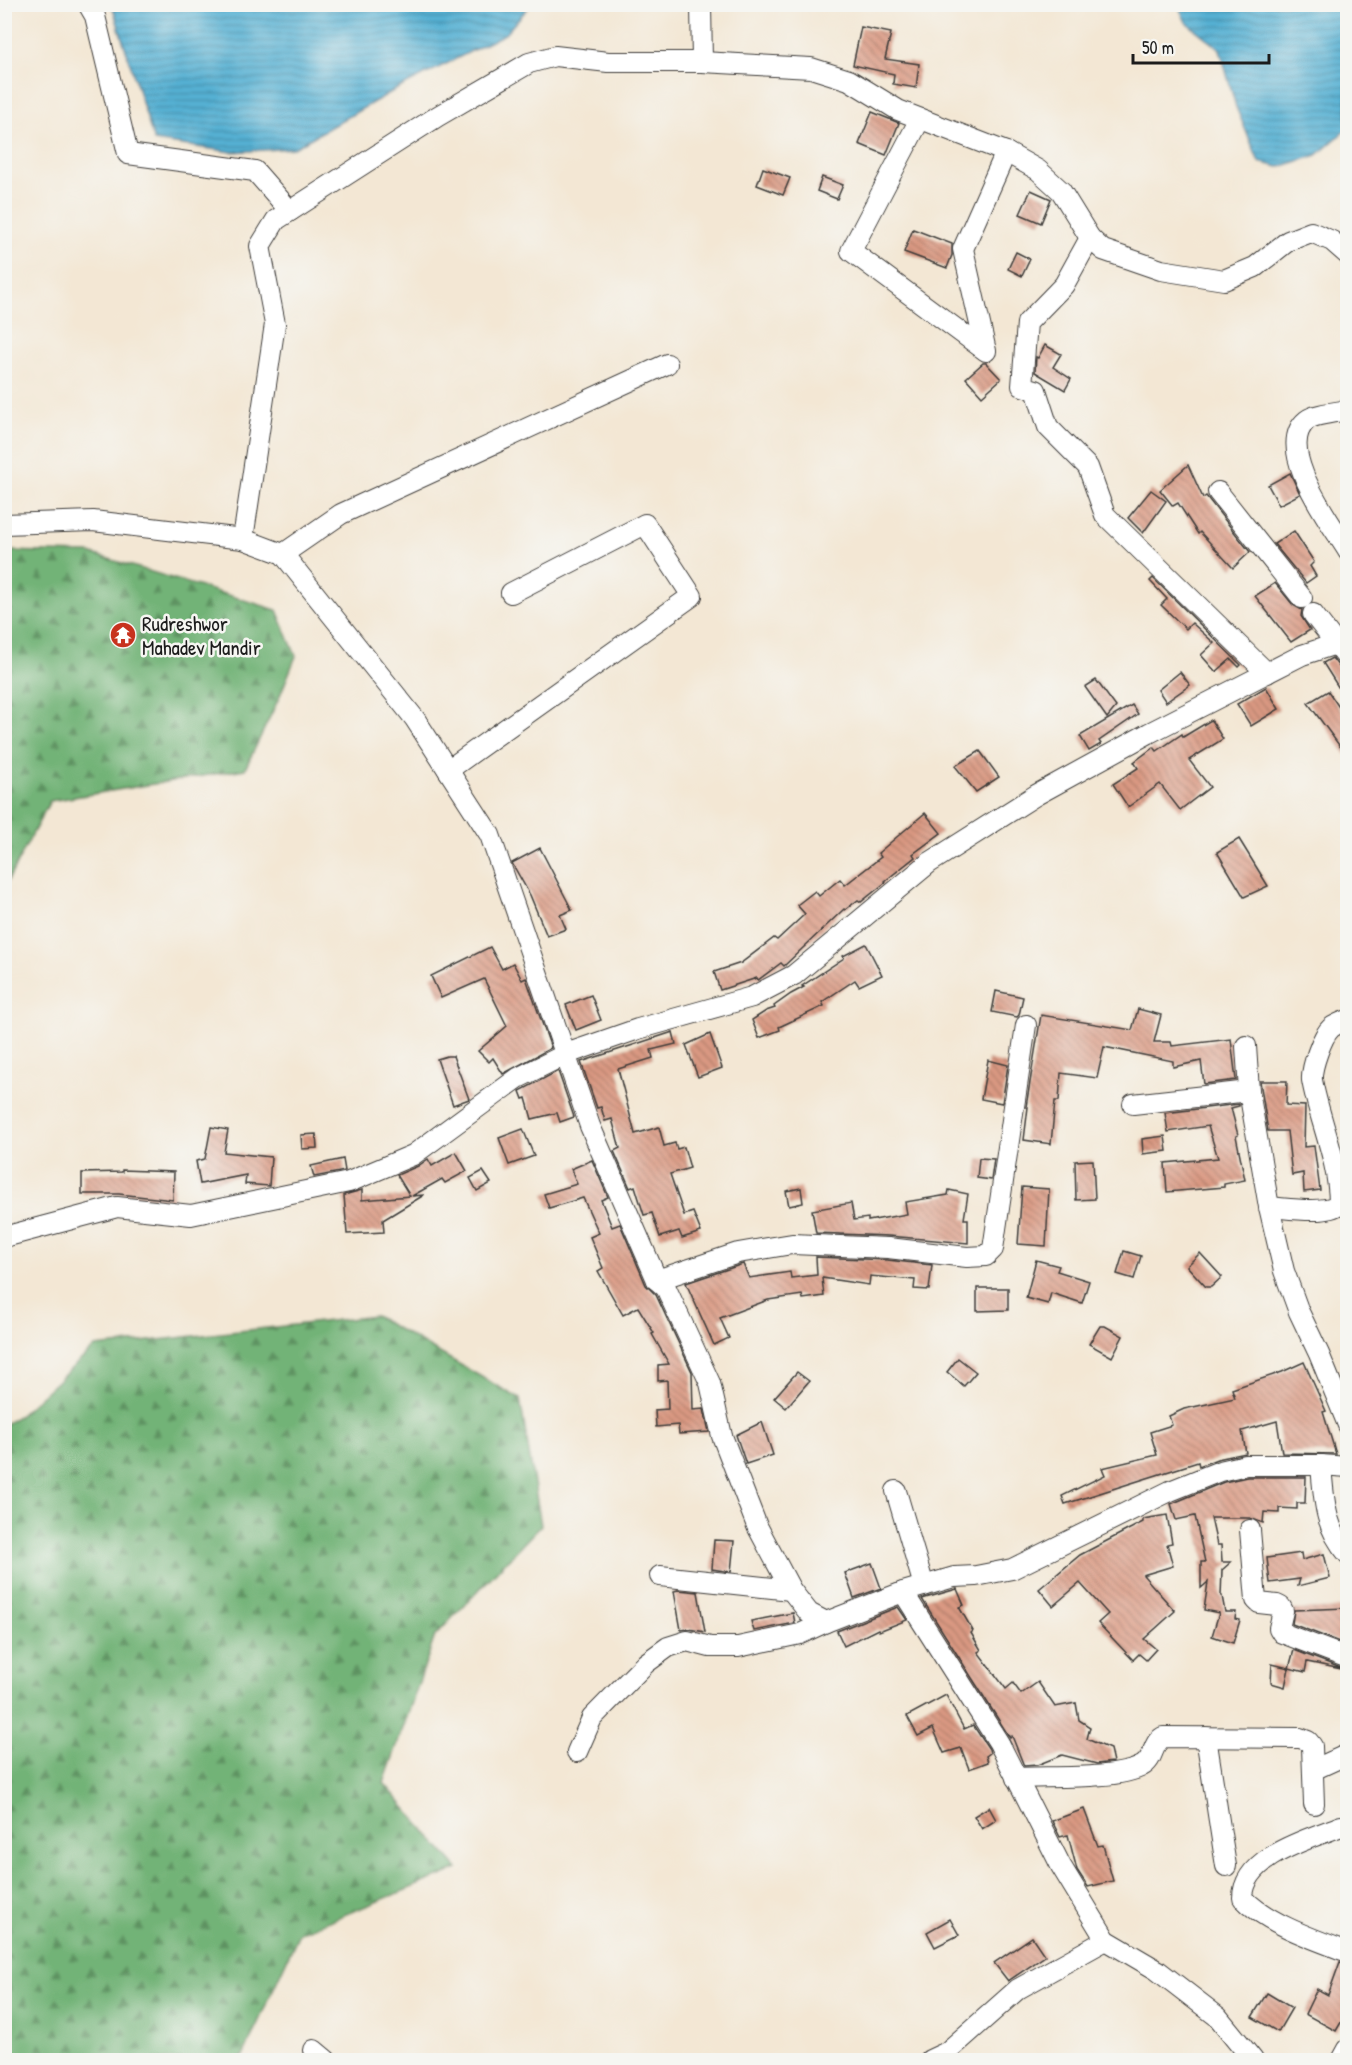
<svg xmlns="http://www.w3.org/2000/svg" width="1352" height="2065" viewBox="0 0 1352 2065" font-family="'Patrick Hand',sans-serif">
<style>
.forest{fill:url(#forest-firs);stroke:#47684a;stroke-width:1.5}
.water{fill:url(#water-rules);stroke:#386678;stroke-width:1.5}
.building{fill:url(#building-back-hatch)}
.lines{fill:none;stroke-linecap:round;stroke-linejoin:round}
.minor-casing{stroke:#3c3a38;stroke-width:22}
.minor{stroke:#fff;stroke-width:20}
.labels{text-anchor:middle;dominant-baseline:central;stroke-width:5;stroke-linejoin:round;paint-order:stroke}
.poi-label{font-size:21px;fill:#1c1c1c;stroke:#f6f6f2;text-anchor:start}
</style>
<defs>
<pattern id="forest-firs" width="22" height="20" patternUnits="userSpaceOnUse" patternTransform="scale(1.5)"><rect width="22" height="20" fill="#72b377"/><path d="M5 1l3.5 6h-7zM16 11l3.5 6h-7z" fill="#5d9161"/></pattern>
<pattern id="water-rules" width="6" height="5" patternUnits="userSpaceOnUse" patternTransform="scale(1.5)"><rect width="6" height="5" fill="#55b0d3"/><path d="M0 2.5h6" fill="none" stroke="#468eaa"/></pattern>
<pattern id="building-back-hatch" width="6" height="6" patternUnits="userSpaceOnUse" patternTransform="scale(1.5)"><rect width="6" height="6" fill="#da9982"/><path d="M-1 5l2 2M0 0l6 6M5-1l2 2" fill="none" stroke="#b07c6a"/></pattern>
</defs>
<rect width="100%" height="100%" fill="#f6f6f2"/>
<filter id="ink" filterUnits="userSpaceOnUse"><feTurbulence type="fractalNoise" baseFrequency=".0167" numOctaves="2"/><feDisplacementMap in="SourceGraphic" scale="12" xChannelSelector="R" yChannelSelector="G"/><feConvolveMatrix kernelMatrix="1 2 1 2 8 2 1 2 1" color-interpolation-filters="sRGB"/></filter>
<filter id="wash" filterUnits="userSpaceOnUse"><feTurbulence type="fractalNoise" baseFrequency=".008" numOctaves="4" result="noise"/><feDisplacementMap in="SourceGraphic" scale="24" xChannelSelector="R" yChannelSelector="G"/><feGaussianBlur stdDeviation="1.35" result="paint"/><feColorMatrix in="noise" values="0 0 0 0 0 0 0 0 0 0 0 0 0 0 0 0 0 1.4 0 .05"/><feComposite in="paint" operator="in"/></filter>
<g filter="url(#wash)">
<rect width="100%" height="100%" fill="#f3e7d4"/>
<g class="forest">
<polygon points="5,551 89,553 277,610 296,656 279,698 245,769 50,801 5,886"/>
<polygon points="375,1316 520,1399 541,1525 435,1636 384,1783 458,1869 299,1933 241,2060 5,2060 5,1424 20,1415 95,1347"/>
</g>
<g class="water">
<polygon points="516,4 528,8 505,34 393,91 294,148 232,152 154,141 112,5"/>
<polygon points="1178,5 1347,5 1347,129 1317,155 1279,167 1259,162 1236,107 1220,49 1186,22"/>
</g>
<g id="blocks">
<g class="building">
<polygon points="861,27 891,33 885,59 919,64 916,88 893,84 894,74 853,65"/>
<polygon points="872,112 899,123 886,155 859,144"/>
<polygon points="763,168 790,178 783,195 757,185"/>
<polygon points="822,177 843,185 837,199 817,191"/>
<polygon points="1031,190 1051,199 1041,223 1020,214"/>
<polygon points="913,229 952,244 952,255 947,268 904,252"/>
<polygon points="1016,252 1030,259 1022,276 1008,269"/>
<polygon points="1045,345 1061,354 1053,367 1071,379 1065,390 1035,372 1036,357 1038,358"/>
<polygon points="983,363 986,363 1001,379 982,396 966,378"/>
<polygon points="1188,465 1203,498 1206,496 1250,552 1233,568 1200,532 1198,534 1178,503 1173,506 1160,490"/>
<polygon points="1290,473 1300,494 1279,505 1268,485"/>
<polygon points="1151,490 1166,501 1143,533 1128,518"/>
<polygon points="1294,531 1314,562 1310,566 1316,576 1306,583 1274,544"/>
<polygon points="1153,578 1241,665 1239,667 1231,659 1216,672 1201,655 1214,643 1192,623 1186,629 1161,605 1167,599 1150,581"/>
<polygon points="1275,583 1293,605 1302,610 1301,616 1310,630 1291,642 1255,596"/>
<polygon points="1332,658 1339,667 1347,671 1347,701 1323,663"/>
<polygon points="1180,672 1190,685 1166,702 1158,690"/>
<polygon points="1096,680 1116,707 1107,718 1085,687"/>
<polygon points="1266,687 1279,709 1251,726 1237,704"/>
<polygon points="1328,691 1347,719 1347,756 1308,703"/>
<polygon points="1132,705 1138,714 1099,741 1101,744 1089,751 1080,736"/>
<polygon points="1211,720 1223,739 1189,760 1210,787 1180,810 1160,784 1128,807 1113,784 1138,768 1134,762 1154,747 1157,751 1182,734 1183,737"/>
<polygon points="980,751 999,777 976,792 955,766"/>
<polygon points="925,813 941,833 913,854 915,857 885,881 886,882 861,902 858,900 845,910 844,909 784,966 781,963 758,980 757,978 720,990 714,972 741,963 774,938 777,940 805,914 797,905 815,891 819,896 840,879 845,885 881,857 878,853"/>
<polygon points="1239,839 1268,886 1244,897 1217,852"/>
<polygon points="540,848 572,910 560,915 566,929 547,936 530,895 512,863"/>
<polygon points="866,944 882,975 859,986 855,980 822,1002 824,1006 779,1027 780,1030 759,1038 752,1020 766,1011 775,1008 774,1006 791,994 804,987 802,986 844,958 843,956"/>
<polygon points="490,947 502,969 513,963 522,980 526,978 551,1048 503,1074 493,1058 489,1062 478,1051 507,1026 484,979 441,998 431,976"/>
<polygon points="996,991 1023,997 1019,1015 1017,1017 992,1012"/>
<polygon points="591,995 601,1020 576,1030 566,1005"/>
<polygon points="1138,1009 1161,1015 1154,1042 1171,1042 1172,1046 1231,1039 1236,1080 1204,1084 1201,1061 1173,1067 1173,1061 1104,1047 1097,1078 1061,1073 1059,1101 1055,1101 1051,1144 1024,1140 1028,1107 1026,1107 1041,1015 1132,1030"/>
<polygon points="673,1032 676,1044 651,1050 653,1058 618,1069 635,1134 659,1127 664,1146 675,1143 677,1149 684,1147 690,1168 670,1174 684,1215 693,1212 701,1232 682,1238 679,1231 660,1237 652,1213 644,1215 635,1186 630,1188 614,1151 620,1148 612,1119 605,1121 601,1107 597,1108 581,1062"/>
<polygon points="710,1034 722,1068 698,1077 686,1045"/>
<polygon points="447,1056 453,1056 469,1099 453,1105 437,1059"/>
<polygon points="988,1060 1008,1065 1002,1103 981,1099"/>
<polygon points="558,1071 574,1117 560,1122 557,1113 532,1119 526,1098 523,1099 520,1091"/>
<polygon points="1260,1081 1287,1081 1286,1105 1305,1106 1304,1147 1314,1146 1320,1190 1304,1192 1303,1173 1292,1175 1287,1131 1268,1131"/>
<polygon points="1239,1104 1239,1106 1231,1108 1238,1135 1236,1136 1245,1180 1224,1184 1224,1187 1167,1192 1165,1163 1218,1158 1208,1126 1168,1132 1165,1113"/>
<polygon points="211,1127 228,1130 224,1152 271,1157 269,1186 245,1184 246,1175 200,1184 196,1161 205,1159"/>
<polygon points="523,1129 534,1156 509,1165 499,1138"/>
<polygon points="316,1134 317,1148 302,1149 301,1135"/>
<polygon points="1165,1136 1167,1151 1143,1154 1142,1139"/>
<polygon points="456,1152 467,1171 445,1183 442,1179 412,1196 424,1195 383,1220 384,1232 347,1234 344,1195 362,1190 362,1200 410,1196 397,1175 418,1166 428,1159 432,1166"/>
<polygon points="979,1158 994,1159 991,1180 977,1178"/>
<polygon points="343,1159 345,1171 314,1177 311,1166"/>
<polygon points="592,1160 608,1197 601,1200 612,1227 620,1224 646,1285 656,1295 692,1372 693,1410 704,1409 709,1432 679,1434 678,1425 656,1427 655,1410 668,1409 667,1380 658,1381 658,1365 669,1364 652,1334 654,1333 638,1307 623,1315 598,1271 603,1268 590,1237 599,1233 583,1198 549,1208 544,1194 577,1184 571,1169"/>
<polygon points="1093,1160 1095,1199 1076,1200 1075,1161"/>
<polygon points="122,1170 174,1172 173,1200 119,1194 82,1194 82,1173 122,1172"/>
<polygon points="483,1171 491,1183 477,1191 470,1178"/>
<polygon points="1022,1187 1049,1189 1046,1246 1018,1244"/>
<polygon points="801,1188 803,1203 789,1206 786,1191"/>
<polygon points="949,1190 968,1194 964,1219 968,1219 968,1243 889,1236 816,1233 812,1210 851,1203 854,1220 868,1218 868,1221 907,1214 905,1202 948,1195"/>
<polygon points="1124,1251 1141,1256 1134,1279 1117,1274"/>
<polygon points="1200,1253 1222,1277 1211,1287 1206,1287 1187,1266"/>
<polygon points="816,1257 887,1260 932,1265 929,1290 914,1289 915,1280 870,1276 869,1285 822,1278 824,1296 803,1299 802,1295 768,1300 720,1318 729,1338 714,1345 686,1283 743,1264 749,1278 790,1272 791,1278 817,1275"/>
<polygon points="1036,1260 1059,1266 1057,1271 1089,1281 1082,1303 1051,1293 1048,1304 1026,1298"/>
<polygon points="977,1288 1008,1288 1008,1310 977,1311"/>
<polygon points="1100,1326 1105,1326 1123,1336 1112,1357 1089,1344"/>
<polygon points="958,1358 976,1372 964,1386 947,1372"/>
<polygon points="1304,1362 1326,1411 1323,1412 1336,1454 1282,1453 1277,1421 1242,1431 1246,1453 1217,1459 1199,1466 1198,1462 1065,1504 1062,1496 1105,1475 1102,1468 1157,1455 1150,1432 1172,1425 1169,1416 1184,1409 1235,1398 1232,1389 1282,1372"/>
<polygon points="797,1372 809,1381 786,1408 774,1398"/>
<polygon points="762,1422 773,1455 746,1464 736,1435"/>
<polygon points="1247,1477 1306,1477 1305,1503 1297,1503 1297,1509 1279,1508 1279,1513 1264,1512 1263,1523 1250,1518 1211,1518 1217,1545 1221,1545 1222,1562 1231,1562 1222,1570 1221,1596 1222,1596 1225,1612 1236,1612 1235,1619 1240,1620 1233,1643 1212,1636 1219,1613 1204,1610 1208,1582 1201,1588 1201,1562 1205,1562 1195,1516 1176,1520 1171,1504 1224,1482"/>
<polygon points="1167,1515 1172,1543 1167,1544 1173,1566 1143,1575 1175,1611 1144,1639 1156,1649 1146,1660 1139,1654 1133,1660 1098,1623 1108,1614 1080,1583 1053,1606 1039,1589 1080,1555 1143,1522 1143,1519"/>
<polygon points="714,1540 734,1541 731,1572 712,1569"/>
<polygon points="1301,1553 1302,1560 1324,1554 1330,1578 1298,1586 1300,1579 1270,1583 1267,1558"/>
<polygon points="872,1563 881,1588 854,1598 845,1573"/>
<polygon points="957,1589 964,1605 959,1607 973,1631 971,1633 981,1650 978,1652 1006,1689 1013,1683 1021,1694 1038,1682 1055,1707 1076,1703 1079,1720 1090,1727 1087,1739 1110,1749 1113,1762 1097,1764 1062,1755 1037,1765 1024,1766 1012,1736 1010,1738 922,1599"/>
<polygon points="678,1590 698,1592 705,1632 689,1629 681,1630 674,1591"/>
<polygon points="898,1607 907,1620 879,1631 878,1629 844,1646 837,1631"/>
<polygon points="1347,1608 1347,1645 1292,1624 1294,1610"/>
<polygon points="793,1613 795,1623 754,1631 751,1621"/>
<polygon points="1294,1650 1346,1670 1307,1662 1305,1672 1289,1668"/>
<polygon points="1272,1664 1289,1668 1285,1687 1271,1683"/>
<polygon points="946,1695 964,1729 973,1725 989,1749 990,1753 986,1756 988,1762 969,1769 961,1748 944,1753 933,1728 918,1736 907,1716"/>
<polygon points="989,1807 996,1820 982,1829 974,1816"/>
<polygon points="1084,1809 1098,1846 1103,1845 1113,1881 1088,1887 1077,1870 1068,1835 1060,1837 1052,1821"/>
<polygon points="950,1919 959,1935 935,1947 927,1932"/>
<polygon points="1032,1937 1045,1956 1008,1981 994,1963"/>
<polygon points="1340,1962 1347,1964 1347,2012 1336,2031 1305,2014 1317,1989 1328,1995"/>
<polygon points="1267,1993 1292,2008 1278,2032 1252,2017"/>
</g>
</g>
</g>
<g filter="url(#ink)">
<use href="#blocks" fill-opacity="0" stroke="#3c3a38" stroke-width="1.5"/>
<g class="lines">
<defs>
<g id="minor">
<polyline points="88,4 95,16 128,154 255,171 290,211"/>
<polyline points="701,4 702,62"/>
<polyline points="920,119 851,251 986,351 963,249 1006,152"/>
<polyline points="1090,238 1064,285 1027,323 1022,386 1036,390 1048,427 1088,467 1105,515 1267,673"/>
<path d="M1348,410C1338,412 1314,414 1307,420C1273,448 1331,523 1348,551"/>
<polyline points="1218,492 1302,598"/>
<polyline points="4,524 93,521 243,539 283,554 415,719 490,835 590,1126 657,1280 666,1288 710,1383 722,1436 757,1526 791,1590 809,1613 826,1622 903,1592"/>
<polyline points="243,539 275,324 260,246 276,220 438,116 529,63 555,56 608,62 702,62 811,68 849,80 898,110 1006,152 1038,170 1061,191 1090,238 1103,250 1161,270 1224,280 1255,267 1288,241 1311,232 1332,241 1348,255"/>
<polyline points="283,554 341,514 667,364"/>
<polyline points="1313,614 1348,659"/>
<polyline points="448,770 692,596 645,524 511,593"/>
<polyline points="1246,1046 1249,1091"/>
<polyline points="1133,1104 1249,1091 1269,1207 1284,1271 1299,1312 1319,1354 1348,1425"/>
<path d="M1269,1207C1286,1208 1326,1215 1339,1204C1339,1161 1319,1120 1312,1080C1311,1068 1322,1036 1331,1028C1336,1024 1342,1022 1348,1020"/>
<polyline points="4,1237 117,1207 191,1215 349,1182 413,1155 518,1078 566,1054 638,1029 752,997 794,975 929,863 1036,795 1149,733 1302,655 1348,640"/>
<polyline points="657,1280 738,1253 792,1244 888,1248 967,1257 986,1256 993,1249 1026,1025"/>
<path d="M1321,1465C1324,1499 1324,1527 1348,1554"/>
<polyline points="896,1491 924,1586"/>
<polyline points="1250,1530 1256,1600 1259,1603 1277,1605 1281,1607 1283,1611 1279,1628 1282,1633 1348,1658"/>
<polyline points="660,1576 791,1590"/>
<polyline points="1206,1737 1226,1866"/>
<polyline points="577,1752 592,1718 646,1663 668,1647 687,1641 710,1647 738,1647 800,1634 826,1622"/>
<polyline points="1313,1770 1348,1754"/>
<path d="M1016,1778C1047,1776 1118,1780 1142,1766C1155,1759 1151,1744 1163,1737L1300,1738L1308,1741L1312,1746L1314,1804"/>
<path d="M1341,1826C1309,1839 1243,1856 1243,1898C1266,1923 1316,1940 1348,1952"/>
<polyline points="314,2050 326,2060"/>
<polyline points="930,2060 947,2052 1018,1989 1106,1940"/>
<polyline points="1253,2060 1218,2017 1157,1970 1106,1940 1061,1866 999,1743 903,1592 954,1577 976,1576 1012,1569 1170,1491 1220,1471 1246,1465 1321,1465 1348,1467"/>
<polyline points="1342,2060 1348,2049"/>
</g>
</defs>
<use href="#minor" class="minor-casing"/>
<use href="#minor" class="minor"/>
</g>
</g>
<defs>
<symbol id="temple-disc" viewBox="-11 -11 22 22"><circle r="9.5" fill="#c8321e" stroke="#f6f6f2"/><path d="M0-6L5-2H3V0L6.5 2.5H4V6H1.5V3h-3V6H-4V2.5H-6.5L-3 0V-2H-5Z" fill="#fff"/></symbol>
</defs>
<g fill-rule="evenodd">
<use href="#temple-disc" x="108" y="620" width="30" height="30"/>
</g>
<g class="labels">
<g class="poi-label">
<text x="142" y="623">Rudreshwor<tspan x="142" dy="24">Mahadev Mandir</tspan></text>
</g>
</g>
<rect width="1352" height="2065" fill="none" stroke="#f6f6f2" stroke-width="24"/>
<path d="M1133 54v9h136v-9" fill="none" stroke="#1c1c1c" stroke-width="3"/>
<text x="1142" y="54" font-size="18" fill="#1c1c1c" stroke="#f6f6f2" stroke-width="4.5" paint-order="stroke">50 m</text>
</svg>
